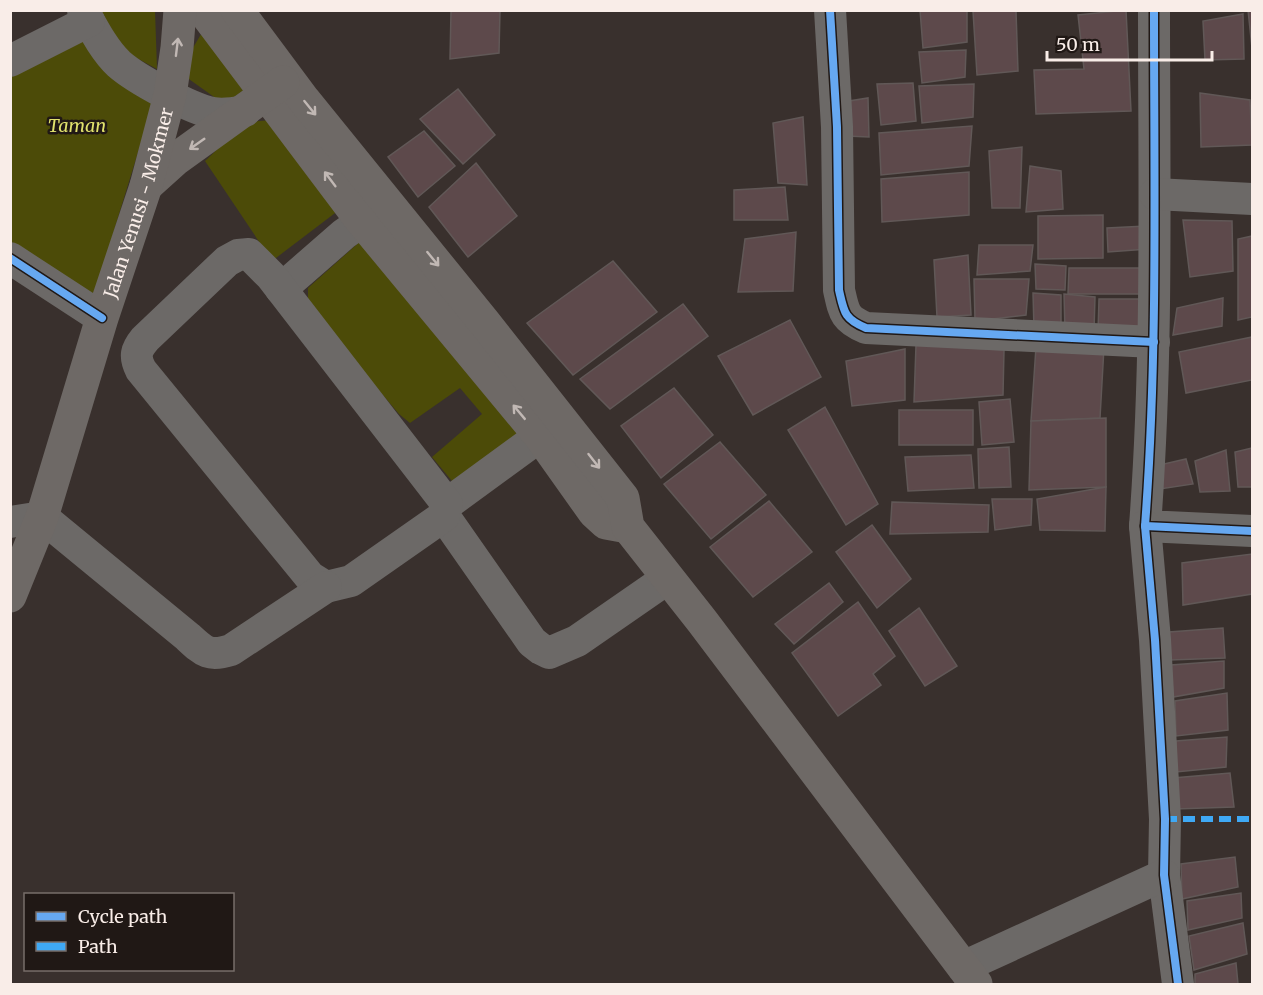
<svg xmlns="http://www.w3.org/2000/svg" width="1263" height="995" viewBox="0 0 1263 995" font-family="Merriweather,serif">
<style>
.green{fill:#4c4b08}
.building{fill:#5d494b;stroke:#615857;stroke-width:1.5}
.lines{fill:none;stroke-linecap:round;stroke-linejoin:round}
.minor{stroke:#6c6967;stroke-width:32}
.major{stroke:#6e6966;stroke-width:33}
.quiet{stroke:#3fa9f5;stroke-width:6;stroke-dasharray:12 6;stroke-linecap:butt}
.cycleway-casing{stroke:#201815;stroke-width:11}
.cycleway{stroke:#66a8f1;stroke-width:8}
.oneway{stroke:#c1b8b4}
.labels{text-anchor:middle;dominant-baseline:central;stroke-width:5;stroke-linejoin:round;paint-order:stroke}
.park-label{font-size:18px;font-style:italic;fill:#e1e26d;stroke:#201815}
.street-label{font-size:18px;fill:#f9ede8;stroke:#201815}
</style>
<rect width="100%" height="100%" fill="#39302d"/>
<g class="green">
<polygon points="94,11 155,11 157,69 116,47"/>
<polygon points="86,27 155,97 115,227 95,302 11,242 11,68"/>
<polygon points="203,31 250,86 224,104 186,77 188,56"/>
<polygon points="285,119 343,207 272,261 205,161 246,122"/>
<polygon points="365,237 524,435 457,487 432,457 482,414 460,388 410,423 399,414 354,361 308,301 308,288"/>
</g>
<g class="building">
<polygon points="500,10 499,53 450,59 451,11"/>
<polygon points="920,10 967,10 967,42 923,48"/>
<polygon points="1126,10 1131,111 1036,114 1034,70 1084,69 1078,15"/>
<polygon points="1248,10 1252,10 1252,48"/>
<polygon points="973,11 1016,11 1018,71 977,75"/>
<polygon points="1243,14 1244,59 1205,60 1203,21"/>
<polygon points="966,50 965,77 922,83 919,52"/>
<polygon points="913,83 916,121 881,125 877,84"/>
<polygon points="974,84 973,117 922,123 919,86"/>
<polygon points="458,89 495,135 463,164 420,119"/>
<polygon points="1200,93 1250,100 1252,145 1201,147"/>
<polygon points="868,98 869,137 846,136 843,102"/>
<polygon points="803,117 807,185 778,183 773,123"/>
<polygon points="972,126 969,166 881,175 879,133"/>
<polygon points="424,131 455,166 418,197 388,157"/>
<polygon points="1022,147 1020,208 992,208 989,151"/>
<polygon points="476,163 517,216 468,257 429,207"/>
<polygon points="1030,166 1061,171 1063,209 1026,212"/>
<polygon points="969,172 969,215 882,222 881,179"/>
<polygon points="785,187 788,220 734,220 734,190"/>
<polygon points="1103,215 1103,258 1038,259 1038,216"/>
<polygon points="1183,220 1232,221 1233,271 1190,277"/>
<polygon points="1146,226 1148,249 1108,252 1107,228"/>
<polygon points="796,232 793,291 738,292 745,239"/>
<polygon points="1252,236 1252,317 1238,320 1238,239"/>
<polygon points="979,245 1033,245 1030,271 977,275"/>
<polygon points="968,255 971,315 937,317 934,260"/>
<polygon points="613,261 657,312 573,375 527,323"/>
<polygon points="1035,264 1066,266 1065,290 1036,289"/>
<polygon points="1069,268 1147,268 1147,294 1068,294"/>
<polygon points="974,279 1029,279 1026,315 975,321"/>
<polygon points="1033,293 1061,295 1061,327 1034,329"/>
<polygon points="1064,294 1095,297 1094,331 1065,330"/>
<polygon points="1223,298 1222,326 1173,335 1177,308"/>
<polygon points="1099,299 1145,299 1144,330 1098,332"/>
<polygon points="683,304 708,336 610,409 580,379"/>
<polygon points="790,320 821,377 753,415 718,356"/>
<polygon points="1252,337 1252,380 1186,393 1179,352"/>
<polygon points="916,345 1004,350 1003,395 914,402"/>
<polygon points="1036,347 1104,347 1100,418 1031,421"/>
<polygon points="905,349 905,400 852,406 846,361"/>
<polygon points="674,388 713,435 661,478 621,426"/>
<polygon points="1010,399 1014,442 982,445 979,402"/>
<polygon points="825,407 878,504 846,525 788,430"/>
<rect x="899" y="410" width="74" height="35"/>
<polygon points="1106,418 1106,487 1029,490 1031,421"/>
<polygon points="720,442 766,495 711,539 664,484"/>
<polygon points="1009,447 1011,487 979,488 978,449"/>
<polygon points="1252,448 1252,487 1238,487 1235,452"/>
<polygon points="1226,450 1230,491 1200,492 1195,461"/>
<polygon points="971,455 974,488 908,491 905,457"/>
<polygon points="1186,459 1193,484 1160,489 1155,466"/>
<polygon points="1106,487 1105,531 1040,530 1037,499"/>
<polygon points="992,499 1032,499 1031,525 995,530"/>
<polygon points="769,501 812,552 753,597 710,547"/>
<polygon points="892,502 989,505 988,532 890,534"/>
<polygon points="872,525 911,579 877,608 836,552"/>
<polygon points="1252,554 1252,594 1183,605 1182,563"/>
<polygon points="829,583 843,602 794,644 775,624"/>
<polygon points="858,602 895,656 873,674 881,685 838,716 792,653"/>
<polygon points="919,608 957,666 925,686 889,631"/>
<polygon points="1223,628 1225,658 1170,660 1169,632"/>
<polygon points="1224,661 1224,688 1173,697 1171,665"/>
<polygon points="1227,693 1228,730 1176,736 1175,701"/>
<polygon points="1227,737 1226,767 1176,772 1176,741"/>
<polygon points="1230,773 1234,807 1175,809 1173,778"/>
<polygon points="1235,857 1238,887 1182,899 1181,864"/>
<polygon points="1241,893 1242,918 1188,930 1187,901"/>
<polygon points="1243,923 1247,954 1194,970 1189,936"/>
<polygon points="1236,963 1238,984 1195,984 1195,974"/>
</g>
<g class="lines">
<g class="minor">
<path d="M83,10C93,28 104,50 119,64C136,79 191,109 213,113C224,115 234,113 245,111"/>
<path d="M830,10L837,127L839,290C844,312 844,319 866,328L1154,342"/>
<path d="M1154,10C1154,183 1158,353 1145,526L1252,531"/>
<polyline points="10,61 89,21"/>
<polyline points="1155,194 1252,199"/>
<polyline points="10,258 102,318"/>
<polyline points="281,289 344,234 384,206"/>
<polyline points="563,423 540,436 447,504 444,516 532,642 541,649 549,653 577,641 668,578"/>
<path d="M444,516L351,581L326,587L310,577L141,370C134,356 136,350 145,339L227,261L238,255L249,254L271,276L447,504"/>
<path d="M10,522L42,517L188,637C204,652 209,657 231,650L326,587"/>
<polyline points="1145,526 1155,640 1165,819 1164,875 1178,984"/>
<polyline points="963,967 1164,875"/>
</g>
<g class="major">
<polyline points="203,10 361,220 540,436 594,512 606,523 628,527"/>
<polyline points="237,10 304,100 484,322 623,498 628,527 702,621 976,984"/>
<polyline points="146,186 176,159 283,82"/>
<path id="s1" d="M10,596L42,517L102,318L146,186L170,95L177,48L180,10"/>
</g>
<polyline class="quiet" points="1165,819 1252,819"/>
<defs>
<g id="cycleway">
<path d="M830,10L837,127L839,290C844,312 844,319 866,328L1154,342"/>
<path d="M1154,10C1154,183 1158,353 1145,526L1252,531"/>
<polyline points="10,258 102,318"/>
<polyline points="1145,526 1155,640 1165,819 1164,875 1178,984"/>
</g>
</defs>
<use href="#cycleway" class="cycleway-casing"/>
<use href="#cycleway" class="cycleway"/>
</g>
<defs><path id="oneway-shaft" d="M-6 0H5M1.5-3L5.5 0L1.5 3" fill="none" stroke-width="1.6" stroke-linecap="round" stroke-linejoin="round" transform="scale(1.5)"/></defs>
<g class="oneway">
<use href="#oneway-shaft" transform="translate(177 47) rotate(-83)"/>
<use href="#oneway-shaft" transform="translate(310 108) rotate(51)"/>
<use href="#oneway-shaft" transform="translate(197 144) rotate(145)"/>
<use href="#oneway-shaft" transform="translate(330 179) rotate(-127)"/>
<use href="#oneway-shaft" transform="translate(433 259) rotate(51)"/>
<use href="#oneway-shaft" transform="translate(519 412) rotate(-130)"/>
<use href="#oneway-shaft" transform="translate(594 461) rotate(52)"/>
</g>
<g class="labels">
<g class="park-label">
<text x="77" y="125">Taman</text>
</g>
<g class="street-label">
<text stroke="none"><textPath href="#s1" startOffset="414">Jalan Yenusi - Mokmer</textPath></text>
</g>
</g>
<rect width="1263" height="995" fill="none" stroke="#f9ede8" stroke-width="24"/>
<rect x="24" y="893" width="210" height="78" fill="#201815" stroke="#776d69" stroke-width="1.5"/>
<rect x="36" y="912" width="30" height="9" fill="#66a8f1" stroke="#776d69" stroke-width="1.5"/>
<text x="78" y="923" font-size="18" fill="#f9ede8">Cycle path</text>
<rect x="36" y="942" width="30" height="9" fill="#3fa9f5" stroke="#776d69" stroke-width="1.5"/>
<text x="78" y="953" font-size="18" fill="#f9ede8">Path</text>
<path d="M1047 51v9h165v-9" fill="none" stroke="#f9ede8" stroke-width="3"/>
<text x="1056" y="51" font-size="18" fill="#f9ede8" stroke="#201815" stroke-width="4.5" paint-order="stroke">50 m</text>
</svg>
